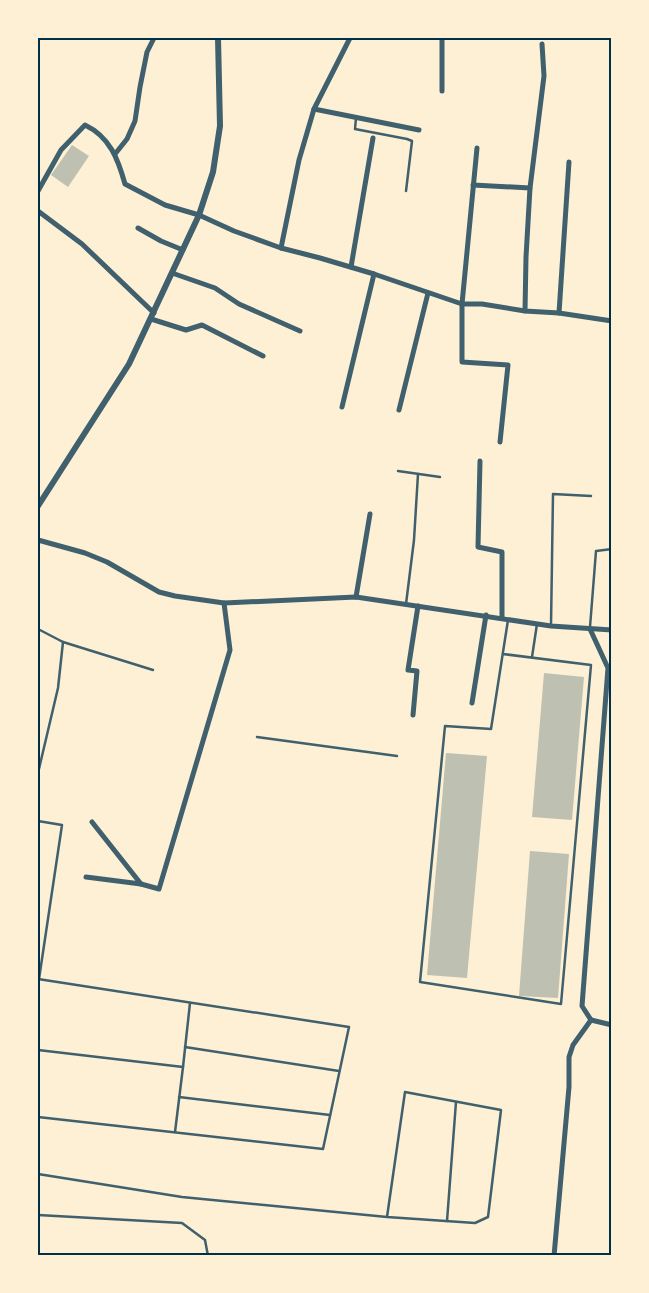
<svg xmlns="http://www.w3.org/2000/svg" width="649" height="1293" viewBox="0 0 649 1293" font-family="Arial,sans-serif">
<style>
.building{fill:#bec0b2}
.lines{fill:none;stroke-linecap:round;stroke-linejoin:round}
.service{stroke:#3f606c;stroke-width:2.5}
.minor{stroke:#3f606c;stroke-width:5}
.tertiary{stroke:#3f606c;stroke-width:6}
.neatline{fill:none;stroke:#003049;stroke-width:2}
</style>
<rect width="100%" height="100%" fill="#fdf0d5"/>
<g class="building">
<polygon points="72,145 89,156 68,187 51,175"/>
<polygon points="544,673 584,677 572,820 532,817"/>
<polygon points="446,753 487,756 467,978 427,975"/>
<polygon points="530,851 569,854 558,998 519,996"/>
</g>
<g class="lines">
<g class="service">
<polyline points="356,118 355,129 407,139 412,141 406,191"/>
<polyline points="398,471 440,477"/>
<polyline points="406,604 414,540 418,474"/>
<polyline points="551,626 553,494 591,496"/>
<polyline points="590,627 596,551 612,549"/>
<polyline points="38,629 63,642 153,670"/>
<polyline points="503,654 591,665 561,1004 420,982 445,726 491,729 508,620"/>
<polyline points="532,657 537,624"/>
<polyline points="257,737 397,756"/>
<polyline points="38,773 58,688 63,642"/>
<polyline points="38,821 62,825 39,979"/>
<polyline points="38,979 349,1027 323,1149 38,1117"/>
<polyline points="185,1047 339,1071"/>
<polyline points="38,1050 183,1067 190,1003"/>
<polyline points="179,1097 330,1115"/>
<polyline points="175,1132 183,1067"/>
<polyline points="38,1174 182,1197 387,1217 475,1223 488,1217 501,1110 405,1092 387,1217"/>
<polyline points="38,1215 182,1223 205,1240 208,1256"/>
<polyline points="447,1221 456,1102"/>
</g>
<g class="minor">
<polyline points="442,38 442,91"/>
<polyline points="314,109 419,130"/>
<polyline points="477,148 462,304 462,362 508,365 500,442"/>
<polyline points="115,154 127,139 135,121 140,87 147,52 154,38"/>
<polyline points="473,185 530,188"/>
<path d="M38,191L61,150L85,125C110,137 118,159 125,184L165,205L199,215L234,231L281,248L320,258L374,274L462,304H482L525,311L559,313L612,321"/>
<polyline points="38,211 82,244 154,313"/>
<polyline points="138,228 161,241 183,250"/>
<polyline points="281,248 299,160 314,109 350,38"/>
<polyline points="351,267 373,138"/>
<polyline points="172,273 215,288 239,304 300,331"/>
<polyline points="525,311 526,257 530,188 544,76 542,44"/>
<polyline points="559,313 569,162"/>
<polyline points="151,319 186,330 202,325 263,356"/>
<polyline points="342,407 374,274"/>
<polyline points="399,410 428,293"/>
<polyline points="480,461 478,547 502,552 502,618"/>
<polyline points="38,540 85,553 107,562 159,592 175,596 224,603 356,597 551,626 612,630"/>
<polyline points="356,597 370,514"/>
<polyline points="590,629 608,668 582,1006 591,1020"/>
<polyline points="472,703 486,615"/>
<polyline points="413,715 417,671 408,670 418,606"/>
<polyline points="92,822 141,884 159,889 230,650 224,603"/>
<polyline points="86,877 141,884"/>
<polyline points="591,1020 612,1025"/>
<polyline points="554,1256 569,1087 569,1057 573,1045 591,1020"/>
</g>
<polyline class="tertiary" points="38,506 129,364 199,215 213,172 220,126 218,38"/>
</g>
<rect width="649" height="1293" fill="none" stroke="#fdf0d5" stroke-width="78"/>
<rect x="39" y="39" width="571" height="1215" class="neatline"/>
</svg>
